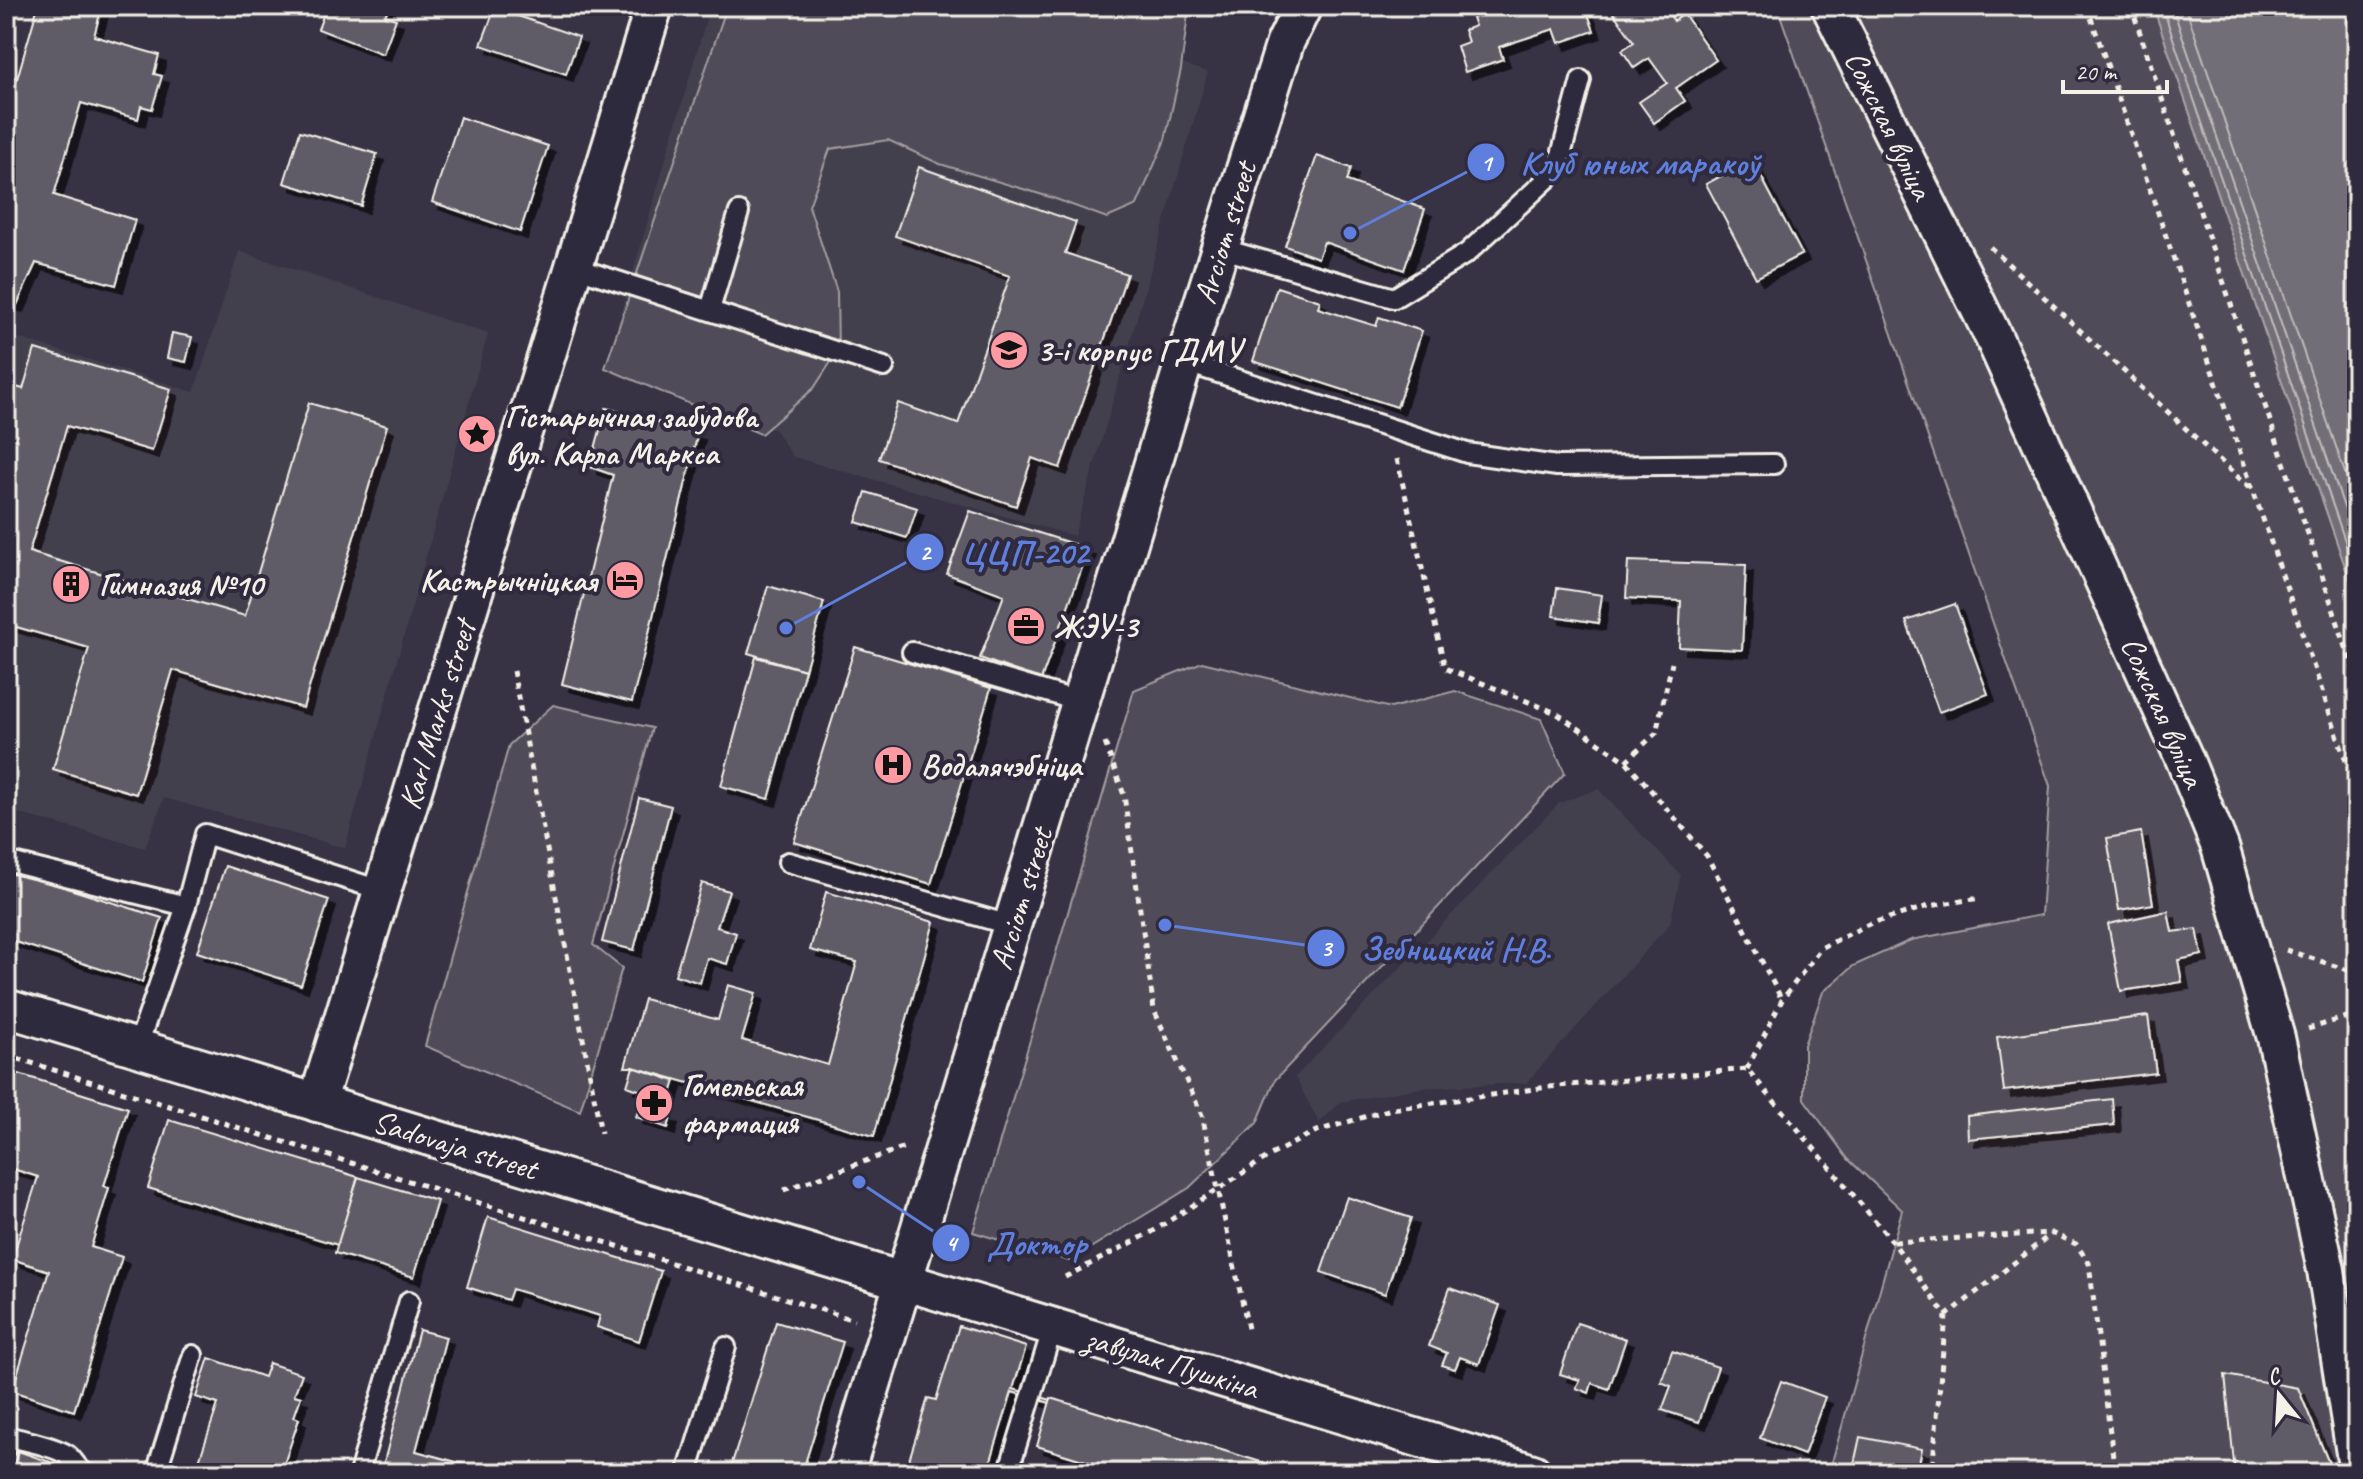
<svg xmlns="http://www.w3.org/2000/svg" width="2363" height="1479" viewBox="0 0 2363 1479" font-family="Caveat,sans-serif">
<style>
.built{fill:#433f4e}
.green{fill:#504b59;stroke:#a29ea0;stroke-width:2}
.water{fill:#726e77;stroke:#a6a2a4;stroke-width:2}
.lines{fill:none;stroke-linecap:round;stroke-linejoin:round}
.shore{stroke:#c0bdbb;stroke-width:2}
.building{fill:#5f5c67;stroke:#f4f1e8;stroke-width:2;filter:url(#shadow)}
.service-casing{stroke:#f4f1e8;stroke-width:24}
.minor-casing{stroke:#f4f1e8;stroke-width:42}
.path{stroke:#f4f1e8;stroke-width:5;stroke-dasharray:6 6;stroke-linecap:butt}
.service{stroke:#2f2a3d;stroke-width:18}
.minor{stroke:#2f2a3d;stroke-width:36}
.labels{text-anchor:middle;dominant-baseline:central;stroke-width:8;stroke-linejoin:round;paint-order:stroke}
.street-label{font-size:32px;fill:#f4f1e8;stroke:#2f2a3d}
.poi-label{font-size:32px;font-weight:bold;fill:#f4f1e8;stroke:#2f2a3d;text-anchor:start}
.leader{fill:none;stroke:#5e7fdd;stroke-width:3}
.callout-dot{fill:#5e7fdd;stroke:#2f2a3d;stroke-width:3}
.mark-label{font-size:24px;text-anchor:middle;font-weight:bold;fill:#fff}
.callout-label{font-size:34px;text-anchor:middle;font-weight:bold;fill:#5e7fdd;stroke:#2f2a3d;stroke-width:8;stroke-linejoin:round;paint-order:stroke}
</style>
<defs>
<filter id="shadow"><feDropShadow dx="7" dy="7" stdDeviation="0" flood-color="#0009"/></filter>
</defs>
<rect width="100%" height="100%" fill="#373244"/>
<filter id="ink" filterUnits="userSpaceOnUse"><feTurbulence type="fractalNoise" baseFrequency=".0125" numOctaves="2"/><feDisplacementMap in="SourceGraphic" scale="16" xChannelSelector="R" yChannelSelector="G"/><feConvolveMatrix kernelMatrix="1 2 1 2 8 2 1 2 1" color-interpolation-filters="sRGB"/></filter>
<g filter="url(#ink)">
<g class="built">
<polygon points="710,6 995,6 1208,72 1074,536 793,457 775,430 605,368"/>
<polygon points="239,251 488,334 345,848 164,798 145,848 6,810 6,334 194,392"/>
<polygon points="1598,789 1681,875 1670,924 1526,1083 1420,1088 1341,1102 1319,1123 1295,1077 1559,803"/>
</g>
<g class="green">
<polygon points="727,6 1189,6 1181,69 1165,140 1137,205 1107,218 1053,198 940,164 888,140 830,149 809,206 837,292 838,351 814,388 761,434 605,368"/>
<polygon points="1777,6 2153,6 2357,601 2357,1473 1829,1473 1902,1210 1848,1159 1804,1099 1804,1045 1823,992 1853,966 1911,940 2041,915 2050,786"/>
<polygon points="1202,662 1391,708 1455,691 1541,719 1565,773 1275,1080 1257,1123 1189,1188 1069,1261 973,1232 1134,690"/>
<polygon points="553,705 652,728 593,945 622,968 580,1111 425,1046 509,745"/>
</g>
<polygon class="water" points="2153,6 2357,6 2357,601"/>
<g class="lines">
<g class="shore">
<polyline points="2162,6 2357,576"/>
<polyline points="2172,6 2357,545"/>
<polyline points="2185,6 2357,508"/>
</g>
</g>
<g class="building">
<polygon points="38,6 102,6 94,36 159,55 154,74 162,76 152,109 141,106 138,119 81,103 54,195 135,220 116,285 36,263 17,305 6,303 6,117"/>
<polygon points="327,6 389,6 385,16 396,19 383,54 318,29"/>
<polygon points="1468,6 1585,6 1594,31 1559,43 1554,29 1499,47 1503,59 1465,72 1457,46 1468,42 1464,30 1475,26"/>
<polygon points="1619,6 1664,6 1674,21 1684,14 1716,60 1676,88 1685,101 1654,123 1639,102 1667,83 1649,58 1634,68 1622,50 1634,42 1612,11"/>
<polygon points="495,8 579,37 566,74 481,45"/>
<polygon points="460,117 548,146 520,232 432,202"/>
<polygon points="300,131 377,154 361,206 284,183"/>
<polygon points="1317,156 1351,168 1347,181 1425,209 1404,270 1324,242 1318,258 1285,246"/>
<polygon points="1752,159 1802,254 1756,278 1706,184"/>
<polygon points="919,167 1076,222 1065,253 1127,274 1060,468 1032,458 1016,506 879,459 898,403 958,424 1010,276 895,236"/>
<polygon points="1277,287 1320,301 1318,308 1376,326 1379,317 1422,331 1397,407 1253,361"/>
<polygon points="172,333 192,337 186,362 167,358"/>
<polygon points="35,349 171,389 152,451 67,426 29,552 245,616 309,403 387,426 303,708 173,670 136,794 53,769 89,648 6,624 6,384 23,389"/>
<polygon points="606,408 698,433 632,702 562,684 613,475 590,467"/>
<polygon points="866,492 917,508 907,538 856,522"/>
<polygon points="970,511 1089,549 1041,680 980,658 1004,595 947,574"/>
<polygon points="1628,561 1746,565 1742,650 1679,647 1681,601 1626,598"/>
<polygon points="768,586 824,602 805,670 748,653"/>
<polygon points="1557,588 1602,595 1598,623 1553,616"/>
<polygon points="1955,604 1988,694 1939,712 1906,621"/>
<polygon points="855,647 991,688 931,884 794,842"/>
<polygon points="756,657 805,670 769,799 721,786"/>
<polygon points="639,798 671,806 634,950 602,942"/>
<polygon points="2141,832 2153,904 2119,910 2107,838"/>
<polygon points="225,866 329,900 301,985 197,952"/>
<polygon points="6,869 162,918 142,982 6,939"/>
<polygon points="702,883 729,891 717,927 736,933 727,964 707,958 700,983 675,975"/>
<polygon points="826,892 934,922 874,1136 633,1067 625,1067 644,999 718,1020 728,985 756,993 742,1040 828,1065 857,962 810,950"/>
<polygon points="2168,911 2172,932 2197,929 2202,955 2178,960 2182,982 2121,991 2108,924"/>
<polygon points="2148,1016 2156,1073 2004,1091 1997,1037"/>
<polygon points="633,1067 675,1081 664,1115 671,1117 668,1128 636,1117 645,1092 627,1086"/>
<polygon points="6,1070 128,1108 104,1186 109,1188 91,1247 122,1257 74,1411 12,1391 49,1271 12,1259 38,1177 10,1168 12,1161 6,1159"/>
<polygon points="2112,1099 2114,1125 1968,1139 1967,1116"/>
<polygon points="169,1120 358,1177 338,1245 148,1188"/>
<polygon points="358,1177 437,1201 414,1277 335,1253"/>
<polygon points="1347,1197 1411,1218 1385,1294 1321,1272"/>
<polygon points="488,1217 661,1271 639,1341 597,1327 600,1316 512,1289 508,1300 467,1287"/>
<polygon points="1450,1288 1500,1305 1479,1364 1460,1357 1455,1369 1442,1365 1447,1353 1429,1346"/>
<polygon points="776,1322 843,1342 802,1473 729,1473"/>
<polygon points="1577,1323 1626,1339 1609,1389 1592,1383 1589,1393 1576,1388 1580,1380 1560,1374"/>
<polygon points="959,1326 1026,1347 1013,1389 1051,1400 1050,1403 1012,1392 987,1473 905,1473 928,1398 936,1400"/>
<polygon points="419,1330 446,1337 416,1451 497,1473 381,1473"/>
<polygon points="1672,1351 1718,1367 1699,1422 1662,1410 1671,1386 1661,1382"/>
<polygon points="209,1358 264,1377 269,1363 302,1374 294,1395 301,1397 294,1417 299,1419 284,1464 299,1469 297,1473 195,1473 218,1404 196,1397"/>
<polygon points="2225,1375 2298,1388 2333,1473 2235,1473"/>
<polygon points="1781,1381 1825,1397 1804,1455 1760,1438"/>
<polygon points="1051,1398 1297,1473 1125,1473 1037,1446"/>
<polygon points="1860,1437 1922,1449 1917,1473 1852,1473"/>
<polygon points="18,1451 56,1464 53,1473 11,1473"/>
</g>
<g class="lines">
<defs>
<g id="service">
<polyline points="1220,248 1394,298 1467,253 1557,170 1581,80"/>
<polyline points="574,267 884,367"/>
<polyline points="710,310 739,212"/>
<polyline points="1184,362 1467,453 1557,466 1774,464"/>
<polyline points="912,652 1081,702"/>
<polyline points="6,861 186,906 137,1048"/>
<polyline points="788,862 1013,926"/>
<polyline points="186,906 205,834 383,891"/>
<polyline points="1032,1395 1053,1327"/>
<path d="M6,1447L9,1440L15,1438C30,1442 52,1446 66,1454C74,1459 76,1468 85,1473"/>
<polyline points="156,1473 193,1355"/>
<polyline points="359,1473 409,1301"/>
<polyline points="687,1473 726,1347"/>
<polyline points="1008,1473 1031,1398"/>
</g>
<g id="minor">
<polyline points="1830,6 1994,338 2184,758 2220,847 2276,1038 2326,1270 2357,1466"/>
<polyline points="6,1008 1533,1473"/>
<polyline points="317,1103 654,6"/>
<polyline points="845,1473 1184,362 1285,43 1303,6"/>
</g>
</defs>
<use href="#service" class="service-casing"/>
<use href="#minor" class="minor-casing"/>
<g class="path">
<polyline points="2087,6 2357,793"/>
<polyline points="2131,6 2357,680"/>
<polyline points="1990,247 2252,490"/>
<polyline points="1397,459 1445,668 1556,713 1626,761 1707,856 1782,1000"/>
<polyline points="513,671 601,1133"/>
<polyline points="1105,743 1124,795 1154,1010 1202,1115 1249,1333"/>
<polyline points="1626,761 1656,733 1672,663"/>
<polyline points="2286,950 2357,973"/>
<polyline points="2308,1029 2357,1014"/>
<polyline points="6,1055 854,1320"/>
<polyline points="1747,1069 1782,1000 1821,948 1869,924 1929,906 1980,898"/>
<polyline points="784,1190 905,1147"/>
<polyline points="1894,1242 2051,1233 2076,1244 2089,1263 2115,1473"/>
<polyline points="1065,1277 1152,1232 1269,1156 1314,1132 1391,1109 1548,1087 1747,1069 1893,1242 1946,1316 1932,1473"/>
<polyline points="1946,1316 2051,1234"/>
</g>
<use href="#service" class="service"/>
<use href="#minor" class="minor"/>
</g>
</g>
<defs>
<symbol id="university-disc" viewBox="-11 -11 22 22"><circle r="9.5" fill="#ff9aa2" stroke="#2f2a3d"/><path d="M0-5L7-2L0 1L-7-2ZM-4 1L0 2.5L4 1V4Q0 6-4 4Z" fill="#111"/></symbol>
<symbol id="sight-disc" viewBox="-11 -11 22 22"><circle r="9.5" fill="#ff9aa2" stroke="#2f2a3d"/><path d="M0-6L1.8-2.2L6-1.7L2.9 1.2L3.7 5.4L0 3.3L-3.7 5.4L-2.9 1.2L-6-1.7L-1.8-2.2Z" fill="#111"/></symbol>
<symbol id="hotel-disc" viewBox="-11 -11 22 22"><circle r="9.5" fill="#ff9aa2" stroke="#2f2a3d"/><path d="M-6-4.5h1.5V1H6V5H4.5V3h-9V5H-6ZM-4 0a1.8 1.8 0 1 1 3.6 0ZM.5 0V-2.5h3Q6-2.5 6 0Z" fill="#111"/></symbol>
<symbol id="building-disc" viewBox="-11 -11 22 22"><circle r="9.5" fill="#ff9aa2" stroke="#2f2a3d"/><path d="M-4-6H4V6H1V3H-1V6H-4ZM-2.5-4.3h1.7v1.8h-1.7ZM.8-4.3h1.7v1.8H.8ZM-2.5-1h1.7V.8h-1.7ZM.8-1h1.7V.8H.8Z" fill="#111"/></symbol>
<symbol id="office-disc" viewBox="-11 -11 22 22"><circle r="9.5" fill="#ff9aa2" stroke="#2f2a3d"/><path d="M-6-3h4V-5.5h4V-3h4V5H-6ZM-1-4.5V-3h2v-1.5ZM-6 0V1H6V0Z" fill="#111"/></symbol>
<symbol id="hospital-disc" viewBox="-11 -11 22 22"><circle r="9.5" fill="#ff9aa2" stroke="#2f2a3d"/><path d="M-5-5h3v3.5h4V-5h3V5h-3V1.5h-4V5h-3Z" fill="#111"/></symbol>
<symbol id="pharmacy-disc" viewBox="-11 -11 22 22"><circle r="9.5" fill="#ff9aa2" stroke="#2f2a3d"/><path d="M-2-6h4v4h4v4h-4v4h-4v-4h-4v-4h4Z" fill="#111"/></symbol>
</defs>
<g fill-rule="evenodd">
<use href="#university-disc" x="987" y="328" width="44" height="44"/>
<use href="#sight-disc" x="455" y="412" width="44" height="44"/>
<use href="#hotel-disc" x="603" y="558" width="44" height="44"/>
<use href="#building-disc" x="49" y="562" width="44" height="44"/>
<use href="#office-disc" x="1004" y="604" width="44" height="44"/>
<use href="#hospital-disc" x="871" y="743" width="44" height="44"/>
<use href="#pharmacy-disc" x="632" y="1081" width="44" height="44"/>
</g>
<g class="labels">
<g class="street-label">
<text transform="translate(1889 125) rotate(64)">Сожская вуліца</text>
<text transform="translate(1225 233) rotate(-73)">Arciom street</text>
<text transform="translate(2163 712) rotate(66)">Сожская вуліца</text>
<text transform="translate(437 715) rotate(-73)">Karl Marks street</text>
<text transform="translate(1021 899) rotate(-73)">Arciom street</text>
<text transform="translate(455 1145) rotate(17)">Sadovaja street</text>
<text transform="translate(1172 1363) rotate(17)">завулак Пушкіна</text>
</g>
<g class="poi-label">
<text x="1037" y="350">3-і корпус ГДМУ</text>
<text x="505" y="416">Гістарычная забудова<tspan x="505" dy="37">вул. Карла Маркса</tspan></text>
<text x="597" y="580" text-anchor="end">Кастрычніцкая</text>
<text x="99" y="584">Гимназия №10</text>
<text x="1054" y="626">ЖЭУ-3</text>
<text x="921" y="765">Водалячэбніца</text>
<text x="682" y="1085">Гомельская<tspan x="682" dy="37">фармация</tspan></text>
</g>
</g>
<path class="leader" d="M1350 233L1486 162M786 628L925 552M1165 925L1326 948M859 1182L951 1243"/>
<g class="callout-dot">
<circle cx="1350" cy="233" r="8"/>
<circle cx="786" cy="628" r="8"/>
<circle cx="1165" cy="925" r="8"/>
<circle cx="859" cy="1182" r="8"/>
<circle cx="1486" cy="162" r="20"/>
<circle cx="925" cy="552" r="20"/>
<circle cx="1326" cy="948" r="20"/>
<circle cx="951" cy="1243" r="20"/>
</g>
<g class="mark-label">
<text x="1486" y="171">1</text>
<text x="925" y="560">2</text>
<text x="1326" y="956">3</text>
<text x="951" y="1251">4</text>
</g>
<g class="callout-label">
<text x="1640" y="174">Клуб юных маракоў</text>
<text x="1025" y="564">ЦЦП-202</text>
<text x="1456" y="960">Зебницкий Н.В.</text>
<text x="1037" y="1255">Доктор</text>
</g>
<rect width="2363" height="1479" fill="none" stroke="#2f2a3d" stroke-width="32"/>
<rect x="16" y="16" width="2331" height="1447" fill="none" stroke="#f4f1e8" stroke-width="3" filter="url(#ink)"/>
<g transform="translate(2279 1395) rotate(342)" stroke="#2f2a3d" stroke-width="6" paint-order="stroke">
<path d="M0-6L14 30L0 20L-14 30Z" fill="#f4f1e8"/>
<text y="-12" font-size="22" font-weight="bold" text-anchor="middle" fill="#f4f1e8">С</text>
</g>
<path d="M2063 80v12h104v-12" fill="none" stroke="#f4f1e8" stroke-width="4"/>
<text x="2075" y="80" font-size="24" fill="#f4f1e8" stroke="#2f2a3d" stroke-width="6" paint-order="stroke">20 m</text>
</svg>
